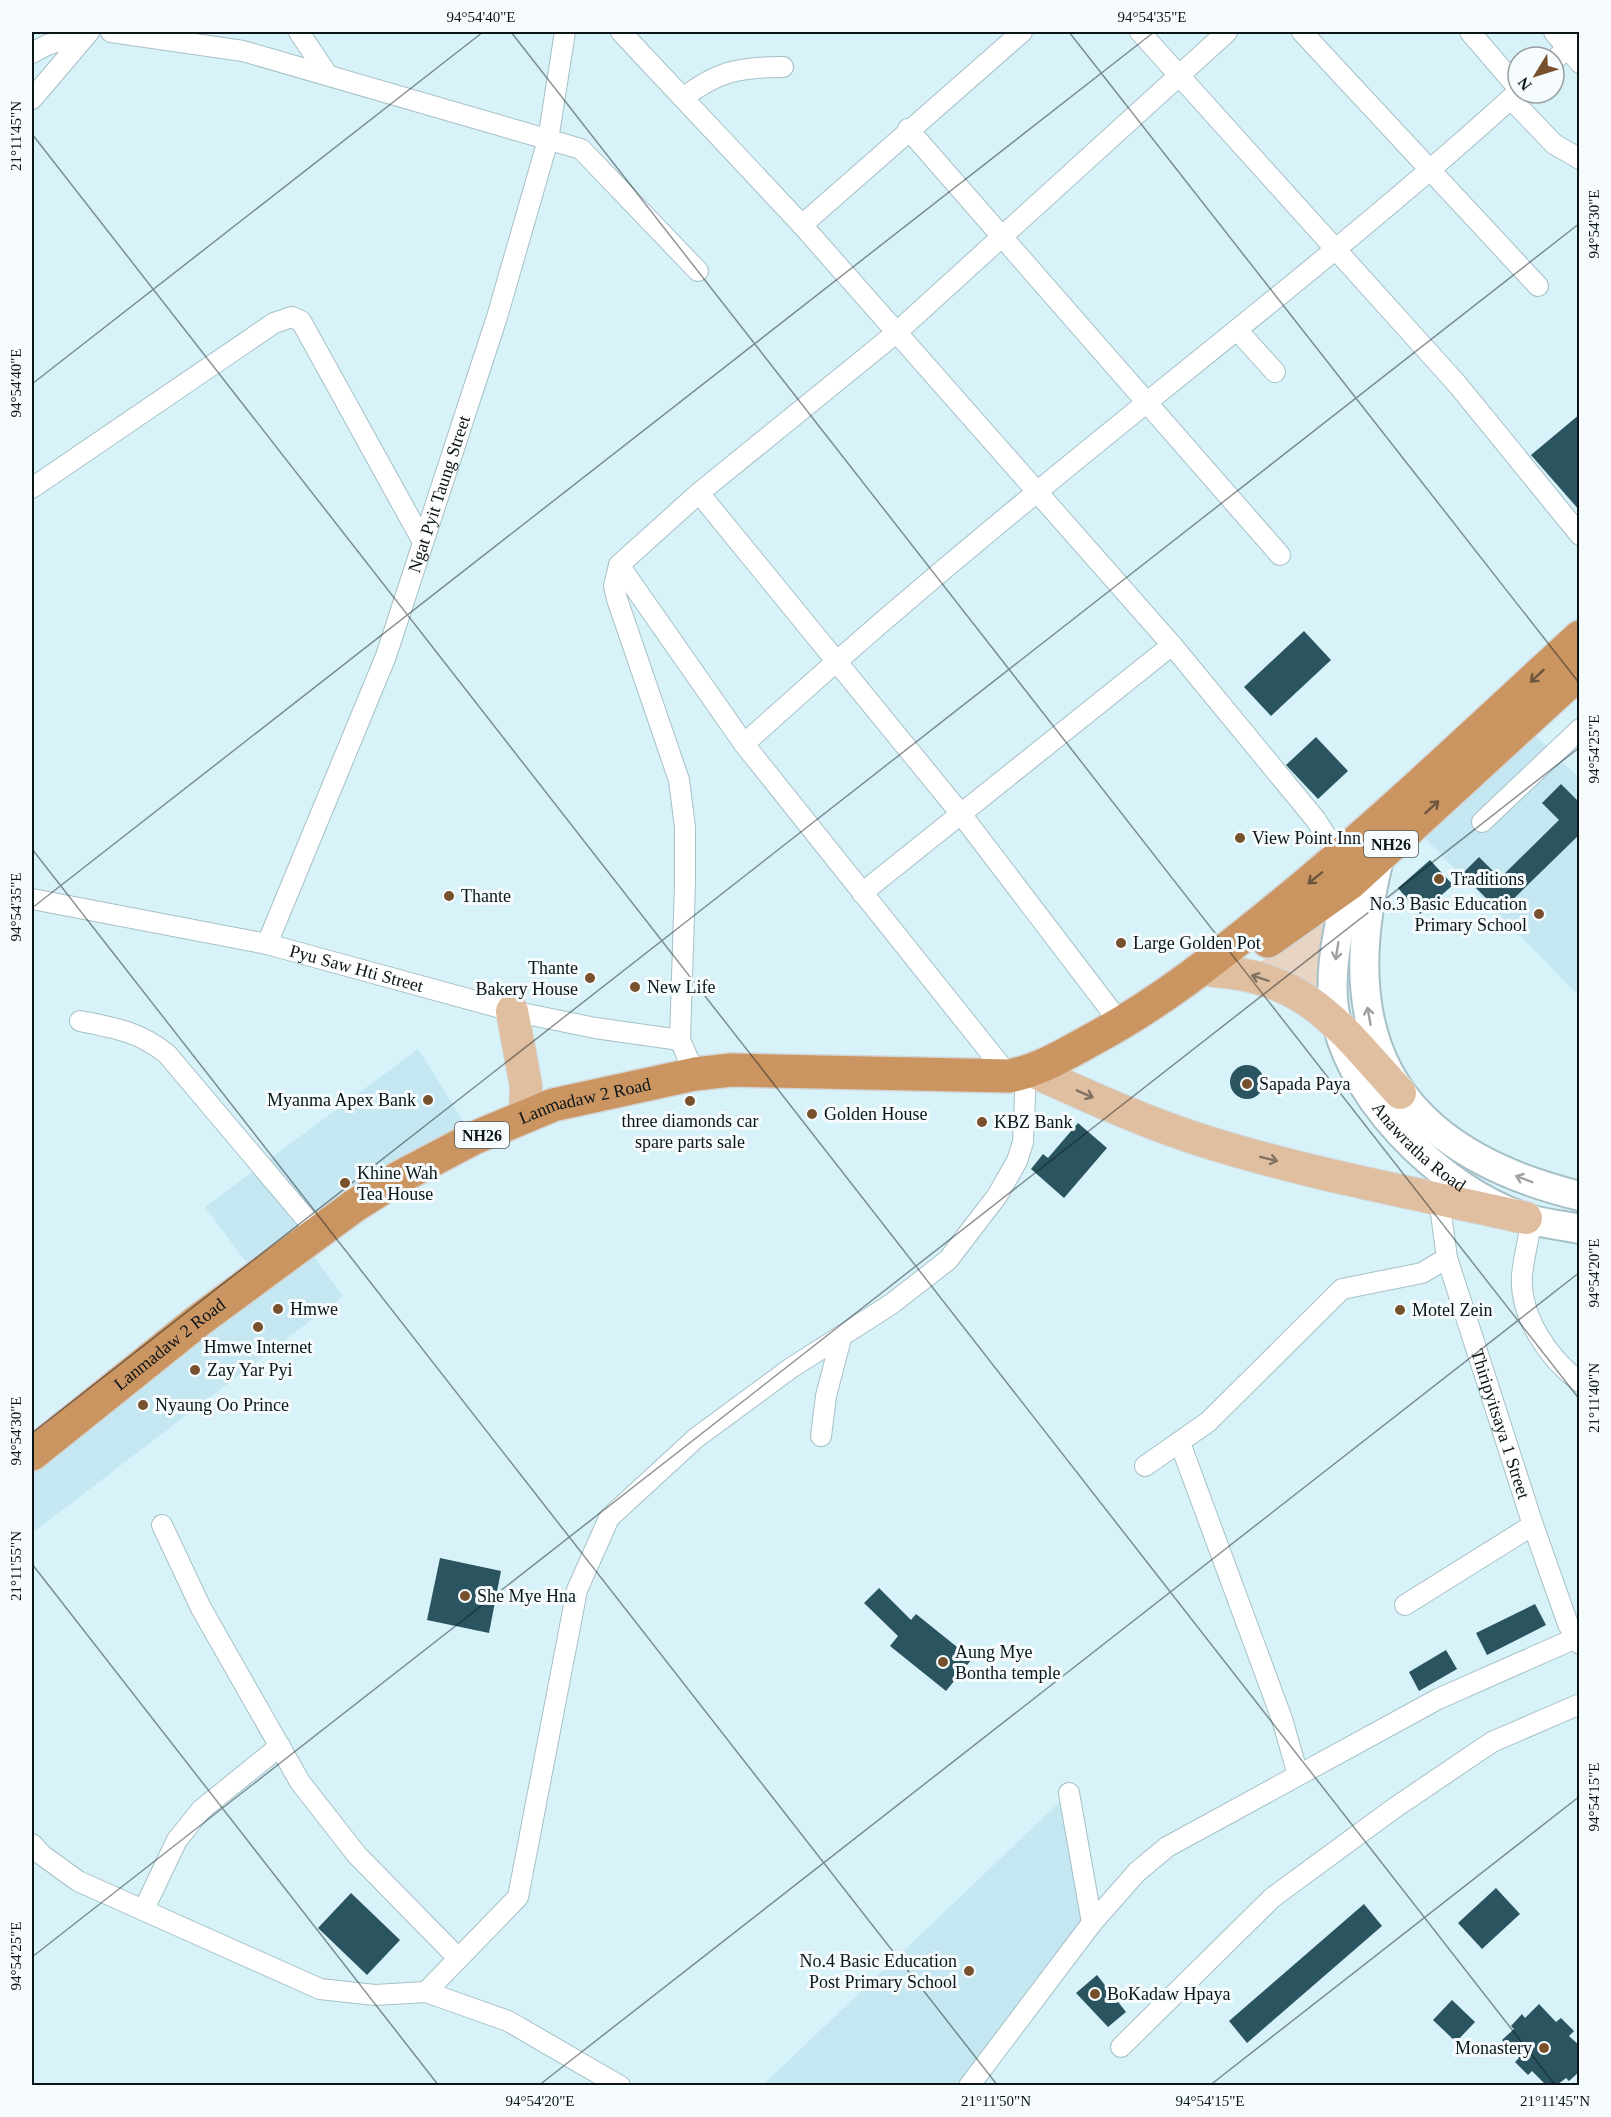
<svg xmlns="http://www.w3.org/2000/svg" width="1611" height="2117" viewBox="0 0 1611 2117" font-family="'Times New Roman',serif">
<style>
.built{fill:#c4e7f1}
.grass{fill:#e7d4c3}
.building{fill:#2a5560}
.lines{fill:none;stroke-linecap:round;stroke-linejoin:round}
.street-casing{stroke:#a6c0c7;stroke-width:22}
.secondary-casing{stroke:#a6c0c7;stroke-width:32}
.primary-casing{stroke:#d3d5d5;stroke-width:34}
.highway-casing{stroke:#d3d5d5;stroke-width:36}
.street{stroke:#fff;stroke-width:20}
.secondary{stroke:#fff;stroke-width:28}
.primary{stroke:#e0bfa1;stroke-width:32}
.highway{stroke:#cb9562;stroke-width:33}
.oneway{stroke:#6b553c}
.oneway2{stroke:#9da1a2}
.oneway3{stroke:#807263}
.ticks{fill:none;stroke:#0b1517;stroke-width:1.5;stroke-opacity:0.45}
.poi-dot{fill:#77512d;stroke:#f6fbfd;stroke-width:2}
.labels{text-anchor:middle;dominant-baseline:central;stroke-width:6;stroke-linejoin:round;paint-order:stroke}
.shield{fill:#f6fbfd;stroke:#525a5c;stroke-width:1.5}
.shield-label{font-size:16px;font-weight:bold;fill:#0b1517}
.street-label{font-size:18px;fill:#0b1517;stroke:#f6fbfd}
.poi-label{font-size:18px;fill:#0b1517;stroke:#f6fbfd;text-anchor:start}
.neatline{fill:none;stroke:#0b1517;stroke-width:2}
.ticks-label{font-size:15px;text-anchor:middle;fill:#0b1517}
</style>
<rect width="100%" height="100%" fill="#d8f2fa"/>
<g class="built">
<polygon points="1524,724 1579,778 1579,996 1418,831"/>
<polygon points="418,1049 474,1138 302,1241 343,1296 32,1533 32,1447 255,1274 205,1207"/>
<polygon points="1069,1793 1092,1923 970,2085 762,2086"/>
</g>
<polygon class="grass" points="1329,915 1327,999 1250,967 1278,952"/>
<g class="building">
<polygon points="1580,414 1580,511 1531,455"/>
<polygon points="1304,631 1331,660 1271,716 1244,687"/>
<polygon points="1316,737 1348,771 1318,799 1286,765"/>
<polygon points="1561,784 1580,803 1580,834 1500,912 1462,874 1479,857 1500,878 1559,820 1542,803"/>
<polygon points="1430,860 1453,885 1420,914 1398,888"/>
<circle cx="1247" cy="1082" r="17"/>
<polygon points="1078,1123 1107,1148 1064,1198 1031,1169 1043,1154 1048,1158"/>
<polygon points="440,1558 501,1571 489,1633 427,1620"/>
<polygon points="879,1588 911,1620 916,1614 972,1659 946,1691 890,1646 898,1636 864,1603"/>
<polygon points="1535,1604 1546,1625 1487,1655 1476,1633"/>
<polygon points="1446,1650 1457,1669 1419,1691 1409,1672"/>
<polygon points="1496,1888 1520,1914 1482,1949 1458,1923"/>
<polygon points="351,1893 400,1940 367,1975 318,1928"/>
<polygon points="1364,1904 1382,1926 1247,2043 1229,2021"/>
<polygon points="1097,1975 1126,2012 1108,2027 1076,1993"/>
<polygon points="1452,2000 1475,2022 1456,2042 1433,2020"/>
<polygon points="1539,2004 1556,2022 1561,2018 1574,2031 1569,2036 1580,2046 1580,2071 1569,2081 1566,2078 1557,2085 1546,2085 1532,2071 1528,2075 1515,2062 1519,2058 1502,2040 1514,2029 1511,2026 1522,2014 1525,2018"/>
</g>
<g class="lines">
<defs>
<g id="street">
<polyline points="111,32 243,51 581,149 698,271"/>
<polyline points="299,32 327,74"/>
<polyline points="621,32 802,225 1172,645 1316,820 1343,863"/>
<polyline points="1140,32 1457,384 1580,535"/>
<polyline points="1302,32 1538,286"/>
<polyline points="1470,32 1518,88"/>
<polyline points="1554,32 1580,63"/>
<polyline points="32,53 47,45 88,32"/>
<polyline points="1554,60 1580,37"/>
<path d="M683,98C718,71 739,67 783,67"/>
<polyline points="32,99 89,32"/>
<polyline points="1511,99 1554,144 1580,159"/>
<polyline points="908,129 1280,555"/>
<polyline points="802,225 1022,32"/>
<polyline points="1238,331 1275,372"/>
<polyline points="32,488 274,323 292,317 301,321 423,542"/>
<polyline points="699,493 961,814 1121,1024"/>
<polyline points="619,565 614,586 617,599 679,780 685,827 685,884 680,1040 695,1074"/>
<path d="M744,744C840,657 938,573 1037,492C1198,359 1363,233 1518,92"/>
<polyline points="1482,822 1580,729"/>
<polyline points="862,893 1172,645"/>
<path id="s1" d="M32,899L267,944L512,1011L595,1028L680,1040"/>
<path id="s2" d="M267,944L386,656L497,317L548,140L565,32"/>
<path d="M80,1021C115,1028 138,1031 167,1054L318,1233"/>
<polyline points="1009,1076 744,744 619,565 699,493 896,333 1227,32"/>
<path id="s3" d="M1439,1199L1447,1258L1533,1525L1568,1624L1580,1644"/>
<path d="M1532,1219C1529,1237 1524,1256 1522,1275C1519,1316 1549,1359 1580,1382"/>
<polyline points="821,1436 826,1396 841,1338"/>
<polyline points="1180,1443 1282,1719 1298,1775"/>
<polyline points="1145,1466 1208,1422 1342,1289 1422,1273 1447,1258"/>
<polyline points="162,1525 201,1608 300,1782 357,1855 458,1958"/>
<polyline points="1405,1605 1533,1525"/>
<polyline points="1069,1793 1092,1923"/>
<polyline points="32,1844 42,1855 78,1881 320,1989 375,1995 426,1992 508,2021 620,2086"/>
<polyline points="144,1909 177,1840 201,1810 280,1746"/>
<polyline points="426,1992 518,1897 577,1590 609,1518 696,1438 791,1368 890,1305 948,1260 997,1196 1017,1161 1023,1142 1026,1073"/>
<polyline points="1121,2047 1272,1898 1393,1809 1492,1742 1580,1704"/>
<polyline points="969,2086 1092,1923 1137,1872 1167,1847 1438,1699 1576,1638"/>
</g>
<g id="secondary">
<path d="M1383,845C1330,1032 1387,1149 1580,1196"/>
<path id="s4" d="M1354,869C1342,909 1330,957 1333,999C1340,1092 1440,1190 1526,1218C1543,1224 1562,1225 1580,1229"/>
</g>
<g id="primary">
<path d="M1214,971C1308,976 1342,1030 1400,1093"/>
<polyline points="512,1011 526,1086 525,1117"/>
<path d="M1032,1071C1090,1097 1148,1124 1210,1143C1313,1175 1420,1194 1526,1218"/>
</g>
<g id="highway">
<polyline points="1268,941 1350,883 1580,672"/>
<path id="s5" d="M32,1454L198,1321L354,1206L400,1177L474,1138L553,1105L695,1074L731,1070L1009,1076C1041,1070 1067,1053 1095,1038C1161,1002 1211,962 1269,915C1377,828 1477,731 1580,637"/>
</g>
</defs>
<use href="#street" class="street-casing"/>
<use href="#secondary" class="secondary-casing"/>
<use href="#primary" class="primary-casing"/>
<use href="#highway" class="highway-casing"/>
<use href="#street" class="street"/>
<use href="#secondary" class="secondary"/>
<use href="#primary" class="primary"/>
<use href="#highway" class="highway"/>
</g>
<defs><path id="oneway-shaft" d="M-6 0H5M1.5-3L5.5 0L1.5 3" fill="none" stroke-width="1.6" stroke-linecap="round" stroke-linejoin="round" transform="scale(1.5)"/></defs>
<g class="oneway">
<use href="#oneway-shaft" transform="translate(1537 676) rotate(137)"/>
<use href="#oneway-shaft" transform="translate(1432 807) rotate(-42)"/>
<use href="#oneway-shaft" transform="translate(1315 878) rotate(141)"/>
</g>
<g class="oneway2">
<use href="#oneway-shaft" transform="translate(1337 951) rotate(99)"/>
<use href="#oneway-shaft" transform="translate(1369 1016) rotate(-100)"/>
<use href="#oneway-shaft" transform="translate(1524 1179) rotate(-159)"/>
</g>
<g class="oneway3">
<use href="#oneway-shaft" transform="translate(1260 978) rotate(-162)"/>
<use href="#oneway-shaft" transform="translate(1085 1094) rotate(24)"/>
<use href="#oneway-shaft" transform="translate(1269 1159) rotate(14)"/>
</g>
<path class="ticks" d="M511,32L1580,1400M1069,32L1580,684M32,134L1556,2086M32,384L483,32M32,849L998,2086M32,908L1154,32M32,1433L1580,223M32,1564L439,2086M32,1957L1580,747M538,2086L1580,1272M1209,2086L1580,1796"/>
<g class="poi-dot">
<circle cx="1240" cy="838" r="6"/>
<circle cx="1439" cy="879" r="6"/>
<circle cx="449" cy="896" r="6"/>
<circle cx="1539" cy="914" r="6"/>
<circle cx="1121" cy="943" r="6"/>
<circle cx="590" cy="978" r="6"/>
<circle cx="635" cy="987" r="6"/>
<circle cx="1247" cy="1084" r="6"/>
<circle cx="428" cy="1100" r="6"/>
<circle cx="690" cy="1101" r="6"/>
<circle cx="812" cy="1114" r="6"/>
<circle cx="982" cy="1122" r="6"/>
<circle cx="345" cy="1183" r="6"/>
<circle cx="278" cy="1309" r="6"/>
<circle cx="1400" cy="1310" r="6"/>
<circle cx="258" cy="1327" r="6"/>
<circle cx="195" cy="1370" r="6"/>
<circle cx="143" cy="1405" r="6"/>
<circle cx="465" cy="1596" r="6"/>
<circle cx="943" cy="1662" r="6"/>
<circle cx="969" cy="1971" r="6"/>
<circle cx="1095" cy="1994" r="6"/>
<circle cx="1544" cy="2048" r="6"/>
</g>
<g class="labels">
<g class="shield">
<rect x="1364" y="831" width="54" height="26" rx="4.5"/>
<rect x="455" y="1122" width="54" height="26" rx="4.5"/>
</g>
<g class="shield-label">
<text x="1391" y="844">NH26</text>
<text x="482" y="1135">NH26</text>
</g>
<g class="street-label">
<text stroke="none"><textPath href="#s2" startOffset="482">Ngat Pyit Taung Street</textPath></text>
<text stroke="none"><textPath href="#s1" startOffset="332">Pyu Saw Hti Street</textPath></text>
<text stroke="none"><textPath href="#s5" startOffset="662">Lanmadaw 2 Road</textPath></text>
<text stroke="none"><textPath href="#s4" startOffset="308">Anawratha Road</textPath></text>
<text stroke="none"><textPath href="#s5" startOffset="176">Lanmadaw 2 Road</textPath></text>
<text stroke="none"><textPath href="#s3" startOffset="234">Thiripyitsaya 1 Street</textPath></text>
</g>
<g class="poi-label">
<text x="1252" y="838">View Point Inn</text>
<text x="1451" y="879">Traditions</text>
<text x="461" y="896">Thante</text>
<text x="1527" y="904" text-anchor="end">No.3 Basic Education<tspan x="1527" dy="21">Primary School</tspan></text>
<text x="1133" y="943">Large Golden Pot</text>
<text x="578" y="968" text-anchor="end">Thante<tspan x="578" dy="21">Bakery House</tspan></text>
<text x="647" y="987">New Life</text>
<text x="1259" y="1084">Sapada Paya</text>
<text x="416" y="1100" text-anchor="end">Myanma Apex Bank</text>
<text x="824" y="1114">Golden House</text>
<text x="690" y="1121" text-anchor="middle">three diamonds car<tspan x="690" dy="21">spare parts sale</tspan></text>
<text x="994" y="1122">KBZ Bank</text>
<text x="357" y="1173">Khine Wah<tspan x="357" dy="21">Tea House</tspan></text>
<text x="290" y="1309">Hmwe</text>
<text x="1412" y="1310">Motel Zein</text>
<text x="258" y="1347" text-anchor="middle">Hmwe Internet</text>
<text x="207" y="1370">Zay Yar Pyi</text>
<text x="155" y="1405">Nyaung Oo Prince</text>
<text x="477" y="1596">She Mye Hna</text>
<text x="955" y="1652">Aung Mye<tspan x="955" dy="21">Bontha temple</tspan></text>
<text x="957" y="1961" text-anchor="end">No.4 Basic Education<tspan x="957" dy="21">Post Primary School</tspan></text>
<text x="1107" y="1994">BoKadaw Hpaya</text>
<text x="1532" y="2048" text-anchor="end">Monastery</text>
</g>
</g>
<rect width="1611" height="2117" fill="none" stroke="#f6fbfd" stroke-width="66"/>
<g transform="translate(1536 75) rotate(232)"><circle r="28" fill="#f6fbfd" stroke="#989fa1" stroke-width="1.5"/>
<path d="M0-4.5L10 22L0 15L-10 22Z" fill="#77512d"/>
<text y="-9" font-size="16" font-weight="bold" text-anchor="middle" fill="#0b1517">N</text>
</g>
<rect x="33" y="33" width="1545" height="2051" class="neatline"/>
<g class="ticks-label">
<text x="481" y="22">94°54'40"E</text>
<text x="1152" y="22">94°54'35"E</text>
<text transform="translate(16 136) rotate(-90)" y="5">21°11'45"N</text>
<text transform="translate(1594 224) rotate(-90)" y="5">94°54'30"E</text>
<text transform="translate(16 383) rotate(-90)" y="5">94°54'40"E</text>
<text transform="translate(1594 749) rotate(-90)" y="5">94°54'25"E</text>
<text transform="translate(16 907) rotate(-90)" y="5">94°54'35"E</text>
<text transform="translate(1594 1273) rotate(-90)" y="5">94°54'20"E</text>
<text transform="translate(1594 1398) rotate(-90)" y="5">21°11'40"N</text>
<text transform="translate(16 1431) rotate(-90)" y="5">94°54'30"E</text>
<text transform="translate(16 1566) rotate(-90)" y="5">21°11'55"N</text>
<text transform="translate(1594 1797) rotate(-90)" y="5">94°54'15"E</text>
<text transform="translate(16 1956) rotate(-90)" y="5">94°54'25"E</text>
<text x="540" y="2106">94°54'20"E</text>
<text x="996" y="2106">21°11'50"N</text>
<text x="1210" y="2106">94°54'15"E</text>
<text x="1555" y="2106">21°11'45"N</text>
</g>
</svg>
